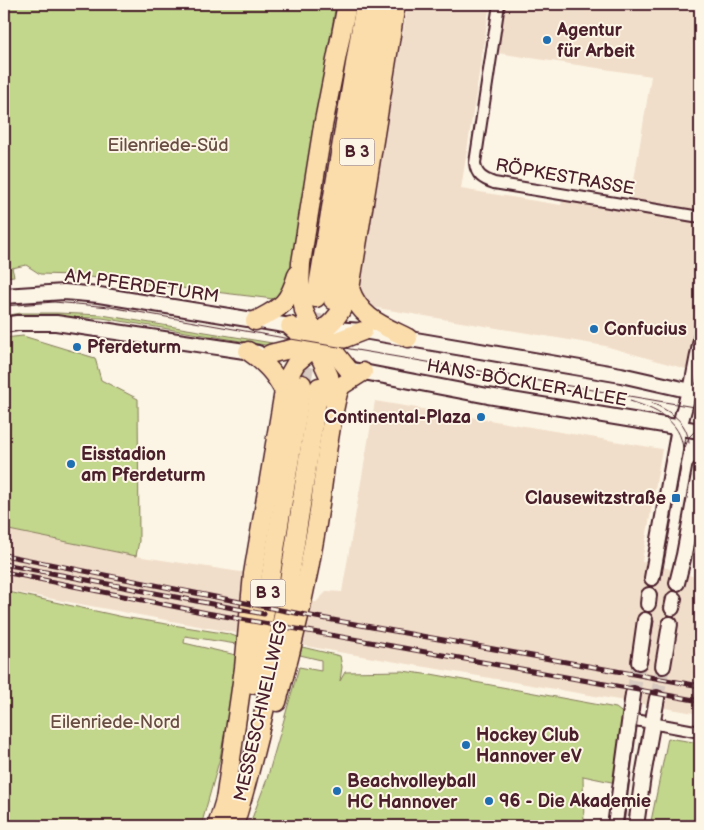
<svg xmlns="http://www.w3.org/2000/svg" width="704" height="830" viewBox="0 0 704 830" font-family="'Balsamiq Sans',sans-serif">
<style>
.built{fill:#f1deca}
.green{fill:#c2d68c;stroke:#867a5c}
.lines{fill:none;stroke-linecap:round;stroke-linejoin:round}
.secondary-tunnel{stroke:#d8cac0;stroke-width:14;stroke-dasharray:14 7;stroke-linecap:butt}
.highway-tunnel{stroke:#d8cac0;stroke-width:18;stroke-dasharray:18 9;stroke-linecap:butt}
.street-casing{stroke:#4a1f2b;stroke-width:14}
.secondary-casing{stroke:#4a1f2b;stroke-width:18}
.highway-casing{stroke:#4a1f2b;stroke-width:21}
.street{stroke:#fcf5e5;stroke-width:10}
.secondary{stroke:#fcf5e5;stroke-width:14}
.highway{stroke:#fbddab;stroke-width:18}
.tram{stroke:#4a1f2b;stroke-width:1}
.rail-casing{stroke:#4a1f2b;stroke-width:5}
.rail{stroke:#fcf5e5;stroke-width:3;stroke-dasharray:9;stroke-linecap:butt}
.poi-dot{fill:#1f6fb2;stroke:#fcf5e5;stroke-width:2}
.labels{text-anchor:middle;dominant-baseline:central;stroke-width:4;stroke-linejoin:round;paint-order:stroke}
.shield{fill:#fcf5e5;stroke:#7f5f63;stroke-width:1}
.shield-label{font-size:16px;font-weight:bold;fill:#4a1f2b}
.poi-label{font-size:18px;font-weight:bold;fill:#4a1f2b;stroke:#fcf5e5;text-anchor:start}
.park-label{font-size:18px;fill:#684d43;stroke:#fcf5e5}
.street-label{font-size:18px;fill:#4a1f2b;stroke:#fcf5e5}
</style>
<rect width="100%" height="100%" fill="#fcf5e5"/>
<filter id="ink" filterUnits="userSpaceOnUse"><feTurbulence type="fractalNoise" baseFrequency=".02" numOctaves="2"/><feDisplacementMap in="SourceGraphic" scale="10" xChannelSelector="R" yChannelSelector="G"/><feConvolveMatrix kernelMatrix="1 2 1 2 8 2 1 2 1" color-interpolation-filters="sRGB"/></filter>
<g filter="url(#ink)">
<g class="built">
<polygon points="408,4 490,4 461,189 561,205 564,194 630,205 651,76 491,52 499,4 700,4 700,373 605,346 365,306 359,292 361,276 377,170"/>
<polygon points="375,401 662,449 642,562 654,564 695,577 700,553 700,714 344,653 4,590 4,529 136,556 247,573 246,589 316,602 327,591 342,592"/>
</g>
<g class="green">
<polygon points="4,4 336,4 288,286 282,300 72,275 40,274 26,265 12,268 14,276 4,277"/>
<polygon points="21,313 57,313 102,315 272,343 271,346 102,318 57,317 4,320 4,316"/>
<polygon points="23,336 95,358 101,380 138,399 139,541 136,556 4,529 4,338"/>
<polygon points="4,591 123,617 229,634 237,637 236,644 185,636 184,643 236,655 237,665 220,758 201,826 4,826"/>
<polygon points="302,647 340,656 342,667 340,681 345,672 403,671 431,675 431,674 616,708 630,719 621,784 583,776 584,826 249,826 267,779 299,667 321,671 321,660 300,655"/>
<polygon points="668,738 700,743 700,826 650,826"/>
</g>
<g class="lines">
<g class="secondary-tunnel">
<polyline points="633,694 639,662"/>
<polyline points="657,698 663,666"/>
</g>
<polyline class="highway-tunnel" points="302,384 316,298"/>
<defs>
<g id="street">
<path d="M499,4L475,163C476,175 483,179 494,183L700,217"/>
<polyline points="689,391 700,334"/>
<polyline points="630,719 700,732"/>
</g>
<g id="secondary">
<polyline points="4,296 64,292 99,295 290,326 363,331 621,375 700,393"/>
<polyline points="4,325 17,323 56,323 258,353"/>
<polyline points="353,370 488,396 700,431"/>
<polyline points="652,578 679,428 689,391"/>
<polyline points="677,583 684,555 700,469"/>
<polyline points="648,604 649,595"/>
<polyline points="672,608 674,599"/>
<polyline points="639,662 645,620"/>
<polyline points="663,666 670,624"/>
<polyline points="615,826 633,694"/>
<polyline points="636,826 643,776 657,698"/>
</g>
<g id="highway">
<polyline points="347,4 323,126 301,263 300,285 304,311 312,329 319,333 348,369"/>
<path d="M350,289C360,318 382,325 408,338"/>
<polyline points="316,298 365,4"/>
<polyline points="333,300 382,4"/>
<path d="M255,321C281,307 288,305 297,275"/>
<polyline points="290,326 316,348 329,376 334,403"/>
<path d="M248,351C265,363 274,372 284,391"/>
<path d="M270,354C280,351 290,350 300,346C306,343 311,339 316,335C336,321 343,311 350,289L396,4"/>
<polyline points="253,684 302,384"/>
<path d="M277,702C294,643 307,585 317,524C324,481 327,436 338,393L341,386L363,372"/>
<polyline points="225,801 244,668 253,574 284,391 288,377 296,363 309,352 363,331"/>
<polyline points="217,826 228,790"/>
<path d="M234,826C278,684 296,534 319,387"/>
</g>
</defs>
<use href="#street" class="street-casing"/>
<use href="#secondary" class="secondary-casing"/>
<use href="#highway" class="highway-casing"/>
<use href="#street" class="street"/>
<use href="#secondary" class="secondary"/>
<use href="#highway" class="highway"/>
<g class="tram">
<polyline points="4,306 54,302 110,307 279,337 700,408"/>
<path d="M630,401C655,409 681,420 683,449"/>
<path d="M652,403C671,412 687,421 689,443"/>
<polyline points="661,580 684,450 689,437 700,426"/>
<polyline points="663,607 664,598"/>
<polyline points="647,663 654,621"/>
<polyline points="622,826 641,695"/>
</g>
<defs>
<g id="rail">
<polyline points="4,555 316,617 700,686"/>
<polyline points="4,564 264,614"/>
<polyline points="4,572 207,613 700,701"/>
</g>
</defs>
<use href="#rail" class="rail-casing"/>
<use href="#rail" class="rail"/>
</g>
</g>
<g class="poi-dot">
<circle cx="547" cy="40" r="5"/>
<circle cx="594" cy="329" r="5"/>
<circle cx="77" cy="347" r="5"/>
<circle cx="481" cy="417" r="5"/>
<circle cx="71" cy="464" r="5"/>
<rect x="671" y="493" width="10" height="10" rx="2.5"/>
<circle cx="466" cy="745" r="5"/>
<circle cx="337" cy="791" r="5"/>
<circle cx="489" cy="801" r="5"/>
</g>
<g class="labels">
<g class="shield">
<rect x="339.5" y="138.5" width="35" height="27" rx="4"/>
<rect x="250.5" y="579.5" width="35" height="27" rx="4"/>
</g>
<g class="shield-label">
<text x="357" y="152">B 3</text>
<text x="268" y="593">B 3</text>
</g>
<g class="poi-label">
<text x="557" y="30">Agentur<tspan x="557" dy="21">für Arbeit</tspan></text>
<text x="604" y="329">Confucius</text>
<text x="87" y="347">Pferdeturm</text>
<text x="471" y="417" text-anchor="end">Continental-Plaza</text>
<text x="81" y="454">Eisstadion<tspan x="81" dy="21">am Pferdeturm</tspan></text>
<text x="666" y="498" text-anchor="end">Clausewitzstraße</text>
<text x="476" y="735">Hockey Club<tspan x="476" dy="21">Hannover eV</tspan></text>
<text x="347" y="781">Beachvolleyball<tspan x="347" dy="21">HC Hannover</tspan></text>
<text x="499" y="801">96 - Die Akademie</text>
</g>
<g class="park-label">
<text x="168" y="145">Eilenriede-Süd</text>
<text x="115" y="722">Eilenriede-Nord</text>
</g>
<g class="street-label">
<text transform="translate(565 177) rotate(10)">RÖPKESTRASSE</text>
<text transform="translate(142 286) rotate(8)">AM PFERDETURM</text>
<text transform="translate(527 383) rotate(10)">HANS-BÖCKLER-ALLEE</text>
<text transform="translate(261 711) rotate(-77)">MESSESCHNELLWEG</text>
</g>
</g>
<rect width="704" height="830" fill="none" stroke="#fcf5e5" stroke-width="20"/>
<rect x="10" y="10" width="684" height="810" fill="none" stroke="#4a1f2b" stroke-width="2" filter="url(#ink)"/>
</svg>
